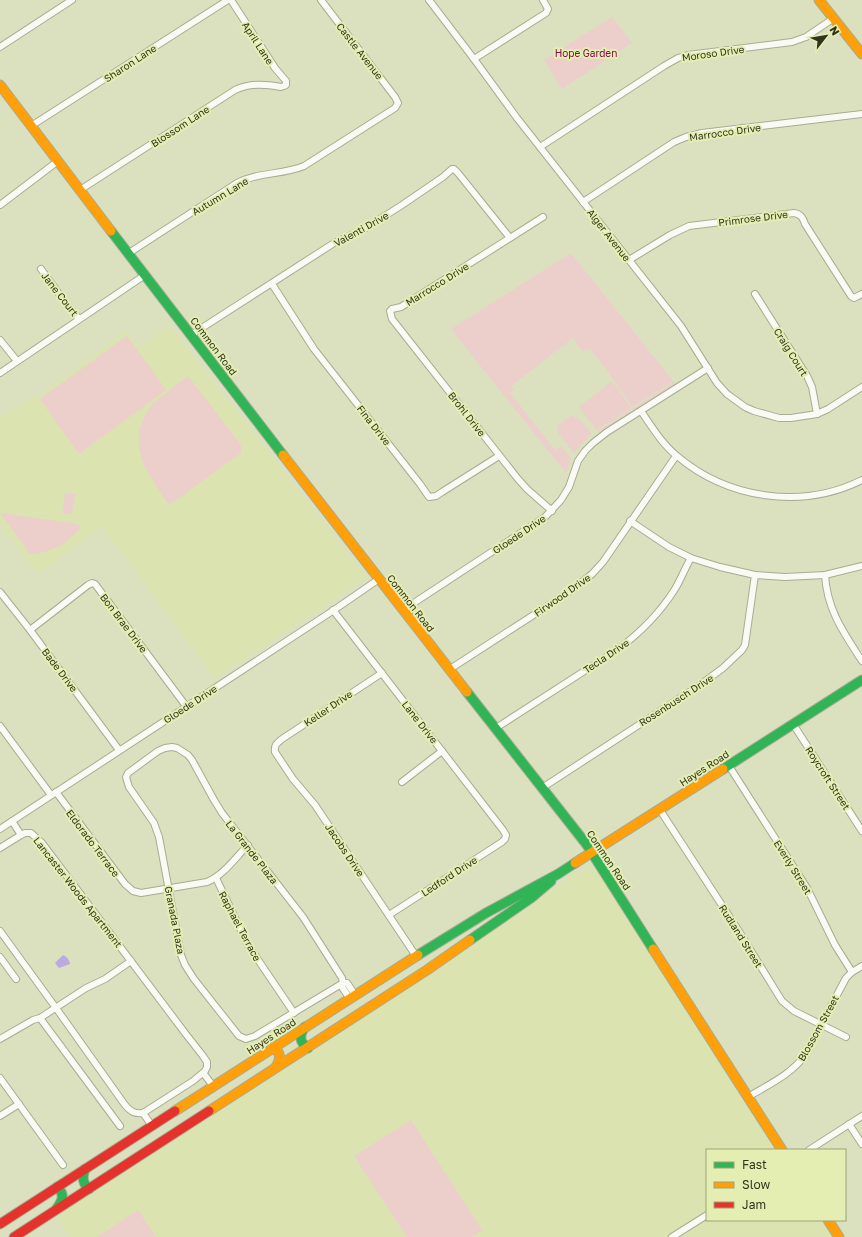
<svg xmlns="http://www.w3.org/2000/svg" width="862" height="1237" viewBox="0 0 862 1237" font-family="'Golos Text',sans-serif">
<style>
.built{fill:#dbe4b0}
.green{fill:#ecceca}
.water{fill:#bbaae1}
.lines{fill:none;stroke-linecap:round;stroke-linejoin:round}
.street-casing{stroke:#a7ac92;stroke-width:8}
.fast-casing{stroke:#a7ac92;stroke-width:11}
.slow-casing{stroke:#a7ac92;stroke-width:11}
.jam-casing{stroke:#a7ac92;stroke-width:11}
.street{stroke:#fafaf5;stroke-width:6}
.fast{stroke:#30b455;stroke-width:9}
.slow{stroke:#ff9f0a;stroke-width:9}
.jam{stroke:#e5322d;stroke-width:9}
.labels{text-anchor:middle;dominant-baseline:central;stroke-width:4;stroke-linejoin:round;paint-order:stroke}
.street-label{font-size:10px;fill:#31341d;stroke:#e4eeb2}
.park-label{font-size:10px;fill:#89084e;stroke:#e4eeb2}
</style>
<rect width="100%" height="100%" fill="#dbe1bf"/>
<g class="built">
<polygon points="169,325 259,440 366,578 215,678 102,526 38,574 0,524 0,418 33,395 36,399 126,331 138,347"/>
<polygon points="587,866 590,866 597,868 777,1150 707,1150 707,1220 823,1220 834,1237 70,1237 55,1214 455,957 523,908"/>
</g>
<g class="green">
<polygon points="612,17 632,43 562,89 544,60"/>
<polygon points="571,253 673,381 632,407 611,376 591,350 587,349 582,351 573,338 511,386 514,390 510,393 555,450 561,446 571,458 566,473 451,329"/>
<polygon points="127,336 166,390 79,454 40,399"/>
<polygon points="188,376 241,445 241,453 169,505 164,498 143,464 139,446 139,432 144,417 152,404"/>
<polygon points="611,382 614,384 631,408 597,430 579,407"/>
<polygon points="674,382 676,384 633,411 632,409"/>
<polygon points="631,410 632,412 601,432 597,432"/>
<path d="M571,416C580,416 587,428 591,434L574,453L557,431L558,425Z"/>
<polygon points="65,493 75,494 72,514 62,513"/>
<path d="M2,513L78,524L80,527C72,542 47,554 30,554L1,514Z"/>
<polygon points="411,1120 482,1230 472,1237 407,1237 354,1156"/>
<polygon points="138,1210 156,1237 97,1237"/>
</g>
<path class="water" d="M63,955C67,957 69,959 70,964L59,968L55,963Z"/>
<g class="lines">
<defs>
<g id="street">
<polyline points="429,0 474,59 517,118 681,326 717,383 727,394 745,407 754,411 779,418 791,418 817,414 828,409 862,387"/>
<polyline points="0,47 72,0"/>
<polyline points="474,59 546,13 548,9 543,0"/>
<polyline points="31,126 228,0"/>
<polyline points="540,147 664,66 678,58 688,55 792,42 806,37 834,18"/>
<path d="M80,190L235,90C250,83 265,84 281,87L284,86L286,85V81L275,68L231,0"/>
<polyline points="583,202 674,142 686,137 702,133 862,114"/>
<polyline points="0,205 58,161"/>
<polyline points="543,217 401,307 392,309 390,311 392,319 518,479 527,489 552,511"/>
<path d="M129,253L237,183C258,172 282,175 304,166L395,108L398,103L395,97L321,0"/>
<path d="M629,260L670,235L689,226L794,213C801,214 803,218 805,224L851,296L854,298L862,294"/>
<polyline points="41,269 65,302 79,319"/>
<polyline points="272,284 314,349 420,484 429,497 436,496 442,492 499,456"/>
<polyline points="755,294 807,376 812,387 817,414"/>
<polyline points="191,335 334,243 366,228 402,205 443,177 452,169 454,169 458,173 510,238"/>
<polyline points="0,340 17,361"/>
<polyline points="0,373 145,275"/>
<path d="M641,411C652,427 662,444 677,456C728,499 802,510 862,480"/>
<polyline points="630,521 669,547 691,558 720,567 755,575 785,577 825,575 862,566"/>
<path d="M825,575C827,610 844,633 862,661"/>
<polyline points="0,592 30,630 119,750"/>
<polyline points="333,610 503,830 506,835 505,839 502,842 389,915"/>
<polyline points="403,610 545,517 561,500 569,487 578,461 585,451 593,443 607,432 708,368"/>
<polyline points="30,630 88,585 92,583 95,584 186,706"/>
<polyline points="450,669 569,592 592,574 603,562 676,456"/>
<path d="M382,673L282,739C277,743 274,745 275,752L293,779L315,805L416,956"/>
<polyline points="793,724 862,831"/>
<polyline points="0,726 51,795"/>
<path d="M496,728L617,650C640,633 660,613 675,589C681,579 685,568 691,558"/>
<polyline points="729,766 807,888 835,945 852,972"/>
<polyline points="402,782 442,751"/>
<polyline points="542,788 700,685 723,668 742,650 745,645 755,575"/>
<path d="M56,792L125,884L133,891L141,893L207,882C224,875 235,858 248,845"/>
<polyline points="660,810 740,933 782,1001 794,1011 846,1037"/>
<polyline points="0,829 334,610 379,579"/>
<polyline points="0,848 21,835"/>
<polyline points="216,878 248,945 294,1013"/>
<path d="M0,931L56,1008L125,1105C131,1112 135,1114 143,1113L193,1081L205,1071L207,1067V1062L203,1056L185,1033L42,843L31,833H25L21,835L12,821"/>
<polyline points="0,957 16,979"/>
<polyline points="343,983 255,1036 246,1039 239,1036 194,979 185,965 181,955 159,837 154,823 129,787 126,777 128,773 158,751 165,748 172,747 177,748 188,755 192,760 214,800 222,813 303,917 342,978 343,983 342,987 350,999"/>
<polyline points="343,983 347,983 356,996"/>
<polyline points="40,1018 86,988 105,979 131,961"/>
<polyline points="0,1039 33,1020 40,1018 120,1126"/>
<polyline points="204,1074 213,1086"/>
<polyline points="0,1078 63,1165"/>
<path d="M748,1097C768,1085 792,1074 805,1055L846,978L852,972L862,966"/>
<polyline points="143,1113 152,1126"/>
<polyline points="0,1116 19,1104"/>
<polyline points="849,1124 862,1144"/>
<polyline points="809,1150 862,1116"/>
<polyline points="672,1237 707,1215"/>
</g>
<g id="fast">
<polyline points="111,231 283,455"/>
<polyline points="467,692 587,845 653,949"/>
<polyline points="723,769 862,680"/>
<polyline points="470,940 531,898 551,881"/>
<polyline points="418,955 486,913 558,874 575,863"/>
<path d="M305,1027C299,1035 299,1042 308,1048"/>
<path d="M85,1169C82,1177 82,1183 89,1189"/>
<path d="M57,1187C65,1194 63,1200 57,1208"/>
</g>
<g id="slow">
<polyline points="819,0 862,54"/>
<polyline points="0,85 111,231"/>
<polyline points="283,455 467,692"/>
<polyline points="575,863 723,769"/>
<polyline points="653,949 782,1150"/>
<path d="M274,1047C281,1054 281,1059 276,1067"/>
<polyline points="175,1111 418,955"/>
<polyline points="209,1111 427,970 470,940"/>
<polyline points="828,1220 839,1237"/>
</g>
<g id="jam">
<polyline points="0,1224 175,1111"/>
<polyline points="14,1237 209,1111"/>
</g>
</defs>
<use href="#street" class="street-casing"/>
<use href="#fast" class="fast-casing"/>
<use href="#slow" class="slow-casing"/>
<use href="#jam" class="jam-casing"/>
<use href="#street" class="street"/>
<use href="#fast" class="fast"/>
<use href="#slow" class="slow"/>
<use href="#jam" class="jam"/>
</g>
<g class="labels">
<g class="street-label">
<text transform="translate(258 43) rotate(57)">April Lane</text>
<text transform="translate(360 51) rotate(52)">Castle Avenue</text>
<text transform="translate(713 53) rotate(-8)">Moroso Drive</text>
<text transform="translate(130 63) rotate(-33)">Sharon Lane</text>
<text transform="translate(180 126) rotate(-33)">Blossom Lane</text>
<text transform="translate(725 132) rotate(-8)">Marrocco Drive</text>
<text transform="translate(220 196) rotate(-31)">Autumn Lane</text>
<text transform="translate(753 218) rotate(-7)">Primrose Drive</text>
<text transform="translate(361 229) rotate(-29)">Valenti Drive</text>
<text transform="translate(609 235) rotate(52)">Alger Avenue</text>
<text transform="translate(437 284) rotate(-32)">Marrocco Drive</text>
<text transform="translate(60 294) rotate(52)">Jane Court</text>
<text transform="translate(214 346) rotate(53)">Common Road</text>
<text transform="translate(791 352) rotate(58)">Craig Court</text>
<text transform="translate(467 414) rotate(52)">Brohl Drive</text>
<text transform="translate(374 425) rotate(52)">Fina Drive</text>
<text transform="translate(519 534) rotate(-34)">Gloede Drive</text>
<text transform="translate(562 595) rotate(-35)">Firwood Drive</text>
<text transform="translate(411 603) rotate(52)">Common Road</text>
<text transform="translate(124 623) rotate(53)">Bon Brae Drive</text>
<text transform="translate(606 656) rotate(-34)">Tecla Drive</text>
<text transform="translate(60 670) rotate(53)">Bade Drive</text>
<text transform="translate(676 700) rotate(-33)">Rosenbusch Drive</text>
<text transform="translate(190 704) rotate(-33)">Gloede Drive</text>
<text transform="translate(328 708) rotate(-34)">Keller Drive</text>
<text transform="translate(420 722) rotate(52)">Lane Drive</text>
<text transform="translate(704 768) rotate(-33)">Hayes Road</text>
<text transform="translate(828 778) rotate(57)">Roycroft Street</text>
<text transform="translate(93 843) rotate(53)">Eldorado Terrace</text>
<text transform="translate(345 850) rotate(56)">Jacobs Drive</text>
<text transform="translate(252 852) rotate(52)">La Grande Plaza</text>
<text transform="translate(609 860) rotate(56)">Common Road</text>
<text transform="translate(793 867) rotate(58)">Everly Street</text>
<text transform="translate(449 876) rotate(-33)">Ledford Drive</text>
<text transform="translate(78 892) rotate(52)">Lancaster Woods Apartment</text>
<text transform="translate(175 920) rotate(79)">Granada Plaza</text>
<text transform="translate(240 926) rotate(62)">Raphael Terrace</text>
<text transform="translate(741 936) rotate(58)">Rudland Street</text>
<text transform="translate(818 1028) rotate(-61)">Blossom Street</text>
<text transform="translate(271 1036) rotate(-33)">Hayes Road</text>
</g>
<g class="park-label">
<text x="586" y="53">Hope Garden</text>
</g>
</g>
<rect x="706" y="1149" width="140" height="72" fill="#e4eeb2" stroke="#9ca476"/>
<rect x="714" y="1162" width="20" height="6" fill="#30b455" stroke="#9ca476"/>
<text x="742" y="1169" font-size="12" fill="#31341d">Fast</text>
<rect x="714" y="1182" width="20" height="6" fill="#ff9f0a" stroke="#9ca476"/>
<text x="742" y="1189" font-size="12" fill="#31341d">Slow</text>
<rect x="714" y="1202" width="20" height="6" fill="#e5322d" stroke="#9ca476"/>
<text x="742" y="1209" font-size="12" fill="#31341d">Jam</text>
<g transform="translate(826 36) rotate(59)" stroke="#e4eeb2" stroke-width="3" paint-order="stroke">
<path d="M0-3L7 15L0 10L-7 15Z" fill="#31341d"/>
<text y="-6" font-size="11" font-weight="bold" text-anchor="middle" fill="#31341d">N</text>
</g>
</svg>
